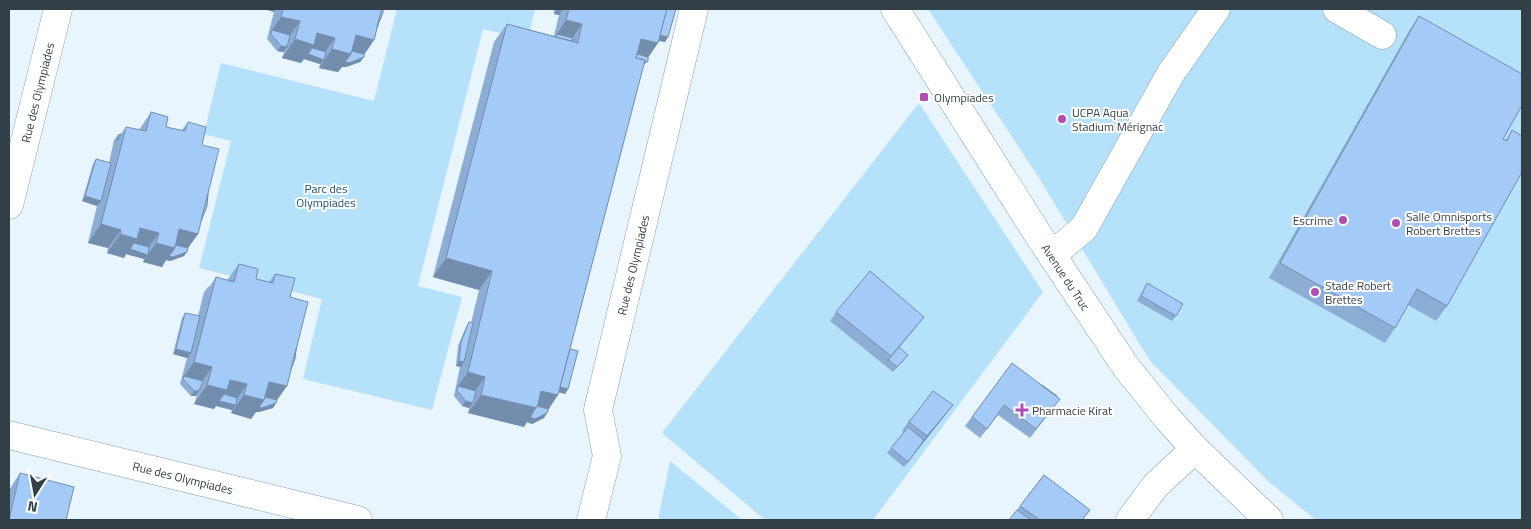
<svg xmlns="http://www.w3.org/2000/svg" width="1531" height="529" viewBox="0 0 1531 529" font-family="'Titillium Web',sans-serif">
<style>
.green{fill:#b6e1fa}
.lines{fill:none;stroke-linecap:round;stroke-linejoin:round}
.minor-casing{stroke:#86a2b2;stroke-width:29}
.minor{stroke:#fff;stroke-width:28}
.wall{fill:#8daed4}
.shaded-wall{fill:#738dad}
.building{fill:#a4caf7;stroke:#738dad}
.poi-dot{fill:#b14cb2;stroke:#fff;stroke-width:2}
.labels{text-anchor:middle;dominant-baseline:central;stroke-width:4;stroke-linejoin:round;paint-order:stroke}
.street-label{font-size:12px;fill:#333f46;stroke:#fff}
.poi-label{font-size:12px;fill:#333f46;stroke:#fff;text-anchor:start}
.park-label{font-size:12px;fill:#1a526f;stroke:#fff}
</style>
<rect width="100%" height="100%" fill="#e9f5fc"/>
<g class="green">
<polygon points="397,9 535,9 528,40 483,29 418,286 462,297 432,410 303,379 322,299 199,268 231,141 204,134 221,63 374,101"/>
<polygon points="928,9 1522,9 1521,520 1316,520 1269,482 1150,361 1039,178"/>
<polygon points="919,103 1043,292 873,520 765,520 662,433"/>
<polygon points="670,461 742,520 658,520"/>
</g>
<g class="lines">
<defs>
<g id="minor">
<path id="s1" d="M895,9L1039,236L1126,367L1168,419L1195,449L1269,520"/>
<polyline points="1337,9 1382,35"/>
<path id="s2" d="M9,205L58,9"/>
<polyline points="1052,255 1084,228 1171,73 1216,9"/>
<path id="s3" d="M9,435L358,520"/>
<path id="s4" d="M591,520L607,456L598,410L694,9"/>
<polyline points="1130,520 1155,486 1195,449"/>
</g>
</defs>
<use href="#minor" class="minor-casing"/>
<use href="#minor" class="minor"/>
</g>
<g class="wall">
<polygon points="264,9 383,9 374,40 364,54 364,57 360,62 346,67 342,67 338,72 319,68 320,64 304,59 301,63 282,58 284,52 283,52 277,51 267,39 274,12"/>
<polygon points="554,9 676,9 665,42 659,41 648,57 648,61 643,66 570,349 568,389 565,394 559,392 544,418 532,424 527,422 524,427 468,413 469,408 462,406 454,396 460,367 456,366 458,346 466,327 469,322 471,323 479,290 433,277 494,42 507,24 554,36 559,15 554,14"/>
<polygon points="1419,16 1503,139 1506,140 1512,130 1447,306 1436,321 1408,305 1395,328 1385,343 1269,278 1409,31"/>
<polygon points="151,112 166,127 182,130 188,122 202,145 201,221 198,234 188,248 184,256 170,261 166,260 162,267 143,262 144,259 126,254 124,258 107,253 108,248 88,243 97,206 82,201 93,164 96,159 109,163 114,140 118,135 121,134 126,127 139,130"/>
<polygon points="239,264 256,279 269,282 275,274 290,297 276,403 273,408 259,412 256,412 251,419 231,413 232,410 216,406 214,409 194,404 197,395 196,396 191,396 180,384 187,358 173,354 182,318 185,313 198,316 204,292 208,287 210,286 216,277 227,280"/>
<polygon points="1147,283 1176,316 1172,321 1137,301"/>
<polygon points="836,312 917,326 899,347 904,360 893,372 830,321"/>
<polygon points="1012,363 1056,397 1053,408 1030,438 998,415 980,438 965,426"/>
<polygon points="953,405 904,467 887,453 904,432 902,431 910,419"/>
<polygon points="20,473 9,520 9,490"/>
<polygon points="1044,475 1090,510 1082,520 1009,520"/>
</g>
<g class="shaded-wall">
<polygon points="264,9 276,9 274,12"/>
<polygon points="557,9 562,10 559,15 554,14"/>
<polygon points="281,17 300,21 287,40 272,30"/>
<polygon points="566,20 582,24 569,43 557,34"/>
<polygon points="317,33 335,38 322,56 324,60 320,64 304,59 301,63 282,58 295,39"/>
<polygon points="655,34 668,37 665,42 651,39"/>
<polygon points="356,35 374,40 362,58 364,57 360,62 346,67 342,67 338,72 319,68 332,49"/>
<polygon points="641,39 658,43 645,62 630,58"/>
<polygon points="281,46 287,47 283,52 277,51"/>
<polygon points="85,196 101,201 97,206 82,201"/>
<polygon points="101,224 121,230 108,248 88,243"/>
<polygon points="140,228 159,233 146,251 148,255 144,259 126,254 124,258 107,253 120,234"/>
<polygon points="179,229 198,234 185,252 187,252 184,256 170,261 166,260 162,267 143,262 156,243"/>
<polygon points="446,258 492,271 479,290 433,277"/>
<polygon points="924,317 917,326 884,365 891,356"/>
<polygon points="176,349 191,353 187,358 173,354"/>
<polygon points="459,361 464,362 461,367 456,366"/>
<polygon points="194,362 212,367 199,386 184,376"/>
<polygon points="468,372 485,377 472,395 458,386"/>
<polygon points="230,380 247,384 234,403 236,405 232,410 216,406 214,409 194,404 207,385"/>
<polygon points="269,382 287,386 275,403 276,403 273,408 259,412 256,412 251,419 231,413 244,395"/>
<polygon points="555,385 568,389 565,394 551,390"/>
<polygon points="194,391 199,391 196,396 191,396"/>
<polygon points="541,391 558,395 545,414 547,413 544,418 532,424 527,422 524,427 468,413 481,395"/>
<polygon points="466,401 473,403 469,408 462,406"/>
<polygon points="953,405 946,414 904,467 927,436"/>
</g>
<g class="building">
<polygon points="283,9 382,9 374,40 356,35 351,54 332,49 335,38 317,33 314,45 295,39 300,21 281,17"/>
<polygon points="382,9 383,9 383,13 377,27"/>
<polygon points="569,9 667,9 658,43 641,39 636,58 645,60 558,395 541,391 537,408 481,395 485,377 468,372 492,271 446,258 507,24 578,43 582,24 566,20"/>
<polygon points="667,9 676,9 668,37 660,35"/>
<polygon points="1419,16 1522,74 1522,105 1503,139 1507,141 1512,130 1522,136 1522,172 1447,306 1417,289 1395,328 1280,263"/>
<polygon points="272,30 290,35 287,47 281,46 271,34"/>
<polygon points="557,34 573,38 572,41 556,37"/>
<polygon points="312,48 326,52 324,60 308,54"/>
<polygon points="352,51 364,54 364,57 349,63 345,62 351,54"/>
<polygon points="637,54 648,57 648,61 644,63 645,60 636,58"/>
<polygon points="151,112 168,117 166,127 185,131 188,122 206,127 202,145 219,149 198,234 179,229 175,248 156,243 159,233 140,228 137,239 120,234 121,230 101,224 126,127 146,131"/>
<polygon points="121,134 117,141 118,135"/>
<polygon points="96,159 111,163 101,201 85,196"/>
<polygon points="208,194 207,206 201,221"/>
<polygon points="134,243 149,247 148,255 130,249"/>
<polygon points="175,245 188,248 187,252 173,257 169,256 175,248"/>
<polygon points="239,264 258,269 256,279 273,283 275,274 295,278 290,297 308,302 287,386 269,382 264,400 244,395 247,384 230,380 227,390 207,385 212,367 194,362 216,277 234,282"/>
<polygon points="870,271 924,317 891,356 836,312"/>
<polygon points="1147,283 1183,304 1176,316 1141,296"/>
<polygon points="185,313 200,316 191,353 176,349"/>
<polygon points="469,322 473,323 464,362 459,361 461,342"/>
<polygon points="899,347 908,355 897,367 888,360"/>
<polygon points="296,349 295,359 291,369"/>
<polygon points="570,349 578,351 568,389 560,387"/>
<polygon points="1012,363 1060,399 1036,429 1004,405 987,429 972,417"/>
<polygon points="184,376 203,381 199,391 194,391 183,379"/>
<polygon points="1042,385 1057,396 1056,396 1042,386"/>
<polygon points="458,386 476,391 473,403 466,401 457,391"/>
<polygon points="933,391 953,405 927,436 909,422"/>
<polygon points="224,394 237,398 236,405 219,401"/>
<polygon points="265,397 277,400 276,403 262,408 259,407 264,400"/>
<polygon points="537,406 548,409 547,413 535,419 530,417"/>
<polygon points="908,427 924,440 908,462 891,448"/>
<polygon points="20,473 74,487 66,520 9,520"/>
<polygon points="1044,475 1090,510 1082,520 1040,520 1020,506"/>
<polygon points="1017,510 1031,520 1009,520"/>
</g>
<g class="poi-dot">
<rect x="919" y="92" width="10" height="10" rx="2.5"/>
<circle cx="1062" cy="119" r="5"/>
<circle cx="1343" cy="220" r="5"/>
<circle cx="1396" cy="223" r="5"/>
<circle cx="1315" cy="292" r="5"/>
<path d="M1019.5 402.5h5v5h5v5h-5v5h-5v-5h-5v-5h5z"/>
</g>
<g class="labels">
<g class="street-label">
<text stroke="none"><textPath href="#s2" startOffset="116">Rue des Olympiades</textPath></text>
<text stroke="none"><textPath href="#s4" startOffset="262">Rue des Olympiades</textPath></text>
<text stroke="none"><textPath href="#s1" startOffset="318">Avenue du Truc</textPath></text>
<text stroke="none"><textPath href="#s3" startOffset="179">Rue des Olympiades</textPath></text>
</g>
<g class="poi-label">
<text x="934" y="97">Olympiades</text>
<text x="1072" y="112">UCPA Aqua<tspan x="1072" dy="14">Stadium Mérignac</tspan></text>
<text x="1406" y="216">Salle Omnisports<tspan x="1406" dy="14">Robert Brettes</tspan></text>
<text x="1333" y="220" text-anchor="end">Escrime</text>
<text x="1325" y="285">Stade Robert<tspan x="1325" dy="14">Brettes</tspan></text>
<text x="1032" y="410">Pharmacie Kirat</text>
</g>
<g class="park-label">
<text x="326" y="188">Parc des<tspan x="326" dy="14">Olympiades</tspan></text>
</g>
</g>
<rect width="1531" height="529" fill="none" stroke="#333f46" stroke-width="20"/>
<g transform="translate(35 494) rotate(191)" stroke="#ffffff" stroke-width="4" paint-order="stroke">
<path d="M0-4L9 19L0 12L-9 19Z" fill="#333f46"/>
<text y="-8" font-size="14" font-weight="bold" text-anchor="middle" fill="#333f46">N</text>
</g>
</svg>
